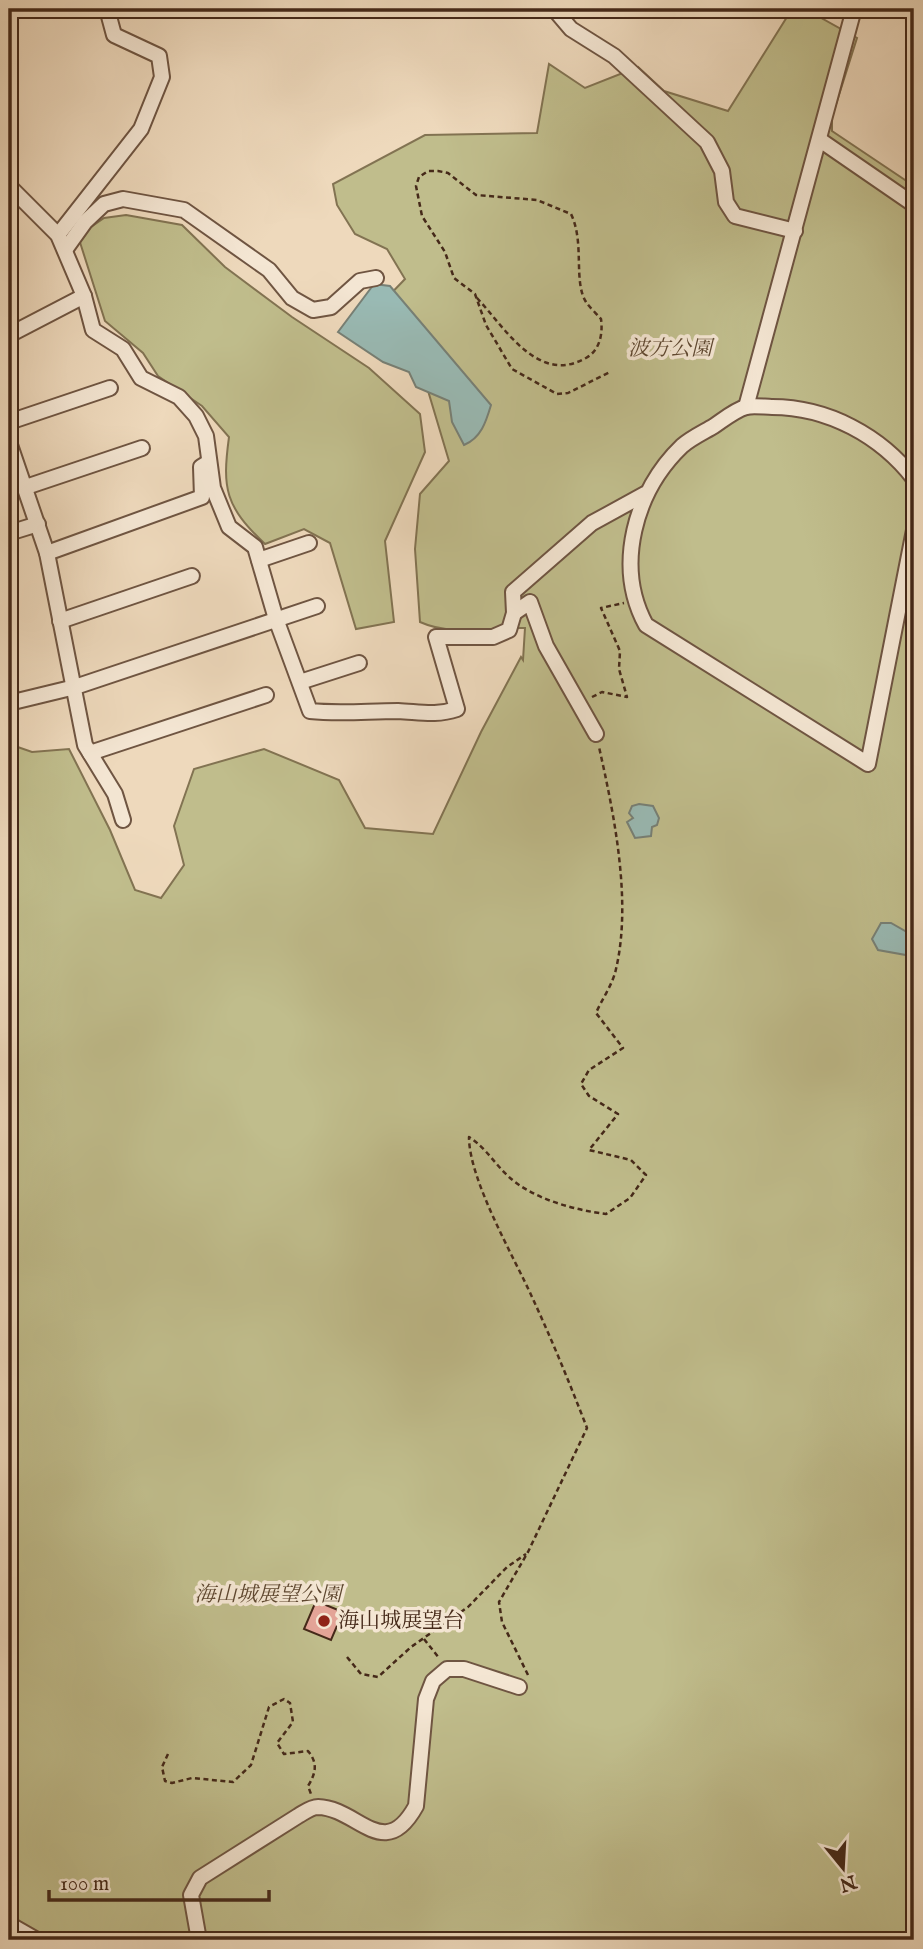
<svg xmlns="http://www.w3.org/2000/svg" width="923" height="1949" viewBox="0 0 923 1949" font-family="'IM FELL English','Noto Serif JP',serif">
<style>
.green{fill:#c0bd8c;stroke:#827352;stroke-width:2}
.water{fill:#99bab4;stroke:#778076;stroke-width:2}
.building{fill:#e3a497;stroke:#452919;stroke-width:2}
.lines{fill:none;stroke-linecap:round;stroke-linejoin:round}
.minor-casing{stroke:#6f5542;stroke-width:18}
.path{stroke:#452919;stroke-width:2.5;stroke-dasharray:5 3.5;stroke-linecap:butt}
.minor{stroke:#f4e6d3;stroke-width:14}
.poi-dot{fill:#8f2418;stroke:#f4e6d3;stroke-width:2.5}
.labels{text-anchor:middle;dominant-baseline:central;stroke-width:7;stroke-linejoin:round;paint-order:stroke}
.park-label{font-size:21px;font-style:italic;fill:#5e4730;stroke:#f4e6d3}
.poi-label{font-size:21px;fill:#452919;stroke:#f4e6d3;text-anchor:start}
</style>
<rect width="100%" height="100%" fill="#eed9bc"/>
<filter id="stains"><feTurbulence type="fractalNoise" baseFrequency=".00286" numOctaves="4"/><feColorMatrix values="0 0 0 0 .2 0 0 0 0 .09 0 0 0 0 .02 0 0 0 .5 -.17"/></filter>
<radialGradient id="worn" r=".72"><stop offset=".6" stop-color="#630" stop-opacity="0"/><stop offset="1" stop-color="#630" stop-opacity=".3"/></radialGradient>
<g class="green">
<path d="M792,9H805L857,38L832,117V131L914,186V1940H9V744L32,752L69,749L110,830L135,890L161,898L184,865L174,826L194,769L264,749L339,780L365,828L433,834L481,732L521,657L523,660L525,628C491,627 453,637 420,622L415,549L420,494L449,461L423,374L351,335L405,279L387,249L355,234L337,205L333,184L425,135L537,133L549,64L585,88L638,67L664,91L728,111Z"/>
<path d="M126,215L182,225L225,267L292,317L369,368L420,414L425,452L385,541L394,622L356,629L330,543L304,529L265,544C225,506 222,489 229,437L202,406L158,376L143,353L105,321L78,236L104,218Z"/>
</g>
<g class="water">
<path d="M374,284L390,286L491,405C486,422 481,438 464,445L452,422L449,401L416,387L409,372L383,362L338,332Z"/>
<polygon points="639,804 653,806 659,818 657,825 652,827 651,836 635,838 627,822 633,818 629,813 632,806"/>
<polygon points="881,923 891,923 912,935 906,955 878,950 872,939"/>
</g>
<polygon class="building" points="316,1601 343,1612 331,1640 304,1629"/>
<g class="lines">
<defs>
<g id="minor">
<polyline points="554,9 571,29 614,56 707,142 722,171 726,202 735,216 795,231"/>
<polyline points="820,140 913,204 914,208"/>
<path d="M9,186L58,235L84,296L93,330L123,349L141,378L179,397L196,416L206,436L213,488L229,527L255,547L276,619L310,711C340,714 368,711 398,711C420,712 436,716 457,709L436,637H493L509,630L514,613L513,592L592,523L645,494"/>
<polyline points="58,235 141,129 162,77 159,56 114,35 107,9"/>
<polyline points="65,250 85,222 104,204 123,199 184,210 269,270 292,298 313,310 331,307 360,281 376,278"/>
<polyline points="9,335 84,296"/>
<polyline points="746,407 854,9"/>
<polyline points="9,422 110,388"/>
<polyline points="9,442 47,553 85,745 115,794 123,820"/>
<path d="M914,479C881,436 828,407 772,407C765,407 753,405 746,407C735,410 723,420 714,426C704,432 691,438 682,446C635,491 614,566 646,625L868,764L914,530"/>
<polyline points="26,487 142,448"/>
<polyline points="9,533 38,524"/>
<polyline points="47,553 202,497 201,467 209,462"/>
<polyline points="259,560 309,543"/>
<polyline points="514,613 530,602 546,646 596,734"/>
<polyline points="60,621 192,576"/>
<polyline points="300,682 359,663"/>
<polyline points="9,685 12,702"/>
<polyline points="9,703 75,687 317,606"/>
<polyline points="90,753 266,695"/>
<polyline points="9,1924 37,1940"/>
<path d="M199,1940L191,1895L200,1878L298,1816C305,1812 311,1807 318,1807C358,1808 384,1864 416,1806L426,1699L433,1681L447,1669H464L519,1687"/>
</g>
</defs>
<use href="#minor" class="minor-casing"/>
<g class="path">
<path d="M477,298C506,329 538,385 586,358C600,350 603,334 601,319C597,314 590,308 586,302C573,281 585,243 571,214L537,200L476,195L448,173L438,171H428L419,177L416,186L422,216L445,252L454,278L475,294L486,325L512,369L557,394L568,393L610,372"/>
<polyline points="592,697 602,692 627,697 619,669 620,651 601,608 624,603"/>
<polyline points="424,1639 439,1658"/>
<polyline points="347,1657 361,1674 378,1677 411,1647 468,1607 507,1567 526,1554"/>
<path d="M528,1675L502,1622L499,1602L528,1552L587,1428C570,1384 552,1340 532,1297C514,1257 469,1180 469,1137C486,1148 494,1163 508,1176C532,1199 575,1210 606,1214L630,1198L646,1175L631,1160L589,1150L618,1114L589,1096L581,1084L589,1070L623,1048L596,1013C602,999 613,984 616,969C632,901 614,814 599,747"/>
<path d="M168,1754L162,1767L165,1781L172,1783L192,1778L233,1782L251,1765L269,1707L284,1699L290,1703L293,1722L277,1743L284,1754L308,1751C318,1763 316,1773 308,1786L311,1794"/>
</g>
<use href="#minor" class="minor"/>
</g>
<circle class="poi-dot" cx="324" cy="1621" r="7"/>
<g class="labels">
<g class="park-label">
<text x="670" y="349">波方公園</text>
<text x="268" y="1595">海山城展望公園</text>
</g>
<g class="poi-label">
<text x="338" y="1621">海山城展望台</text>
</g>
</g>
<rect width="923" height="1949" fill="none" stroke="#eed9bc" stroke-width="35"/>
<rect x="10" y="10" width="902" height="1928" fill="none" stroke="#452919" stroke-width="3.5"/>
<rect x="18" y="18" width="888" height="1914" fill="none" stroke="#452919" stroke-width="2"/>
<g transform="translate(843 1868) rotate(162)" stroke="#f4e6d3" stroke-width="5" paint-order="stroke">
<path d="M0-5L12 26L0 18L-12 26Z" fill="#452919"/>
<text y="-10" font-size="19" font-weight="bold" text-anchor="middle" fill="#452919">N</text>
</g>
<path d="M49 1890v10h220v-10" fill="none" stroke="#452919" stroke-width="3.5"/>
<text x="60" y="1890" font-size="21" fill="#452919" stroke="#f4e6d3" stroke-width="5" paint-order="stroke">100 m</text>
<rect width="100%" height="100%" filter="url(#stains)"/>
<rect width="100%" height="100%" fill="url(#worn)"/>
</svg>
